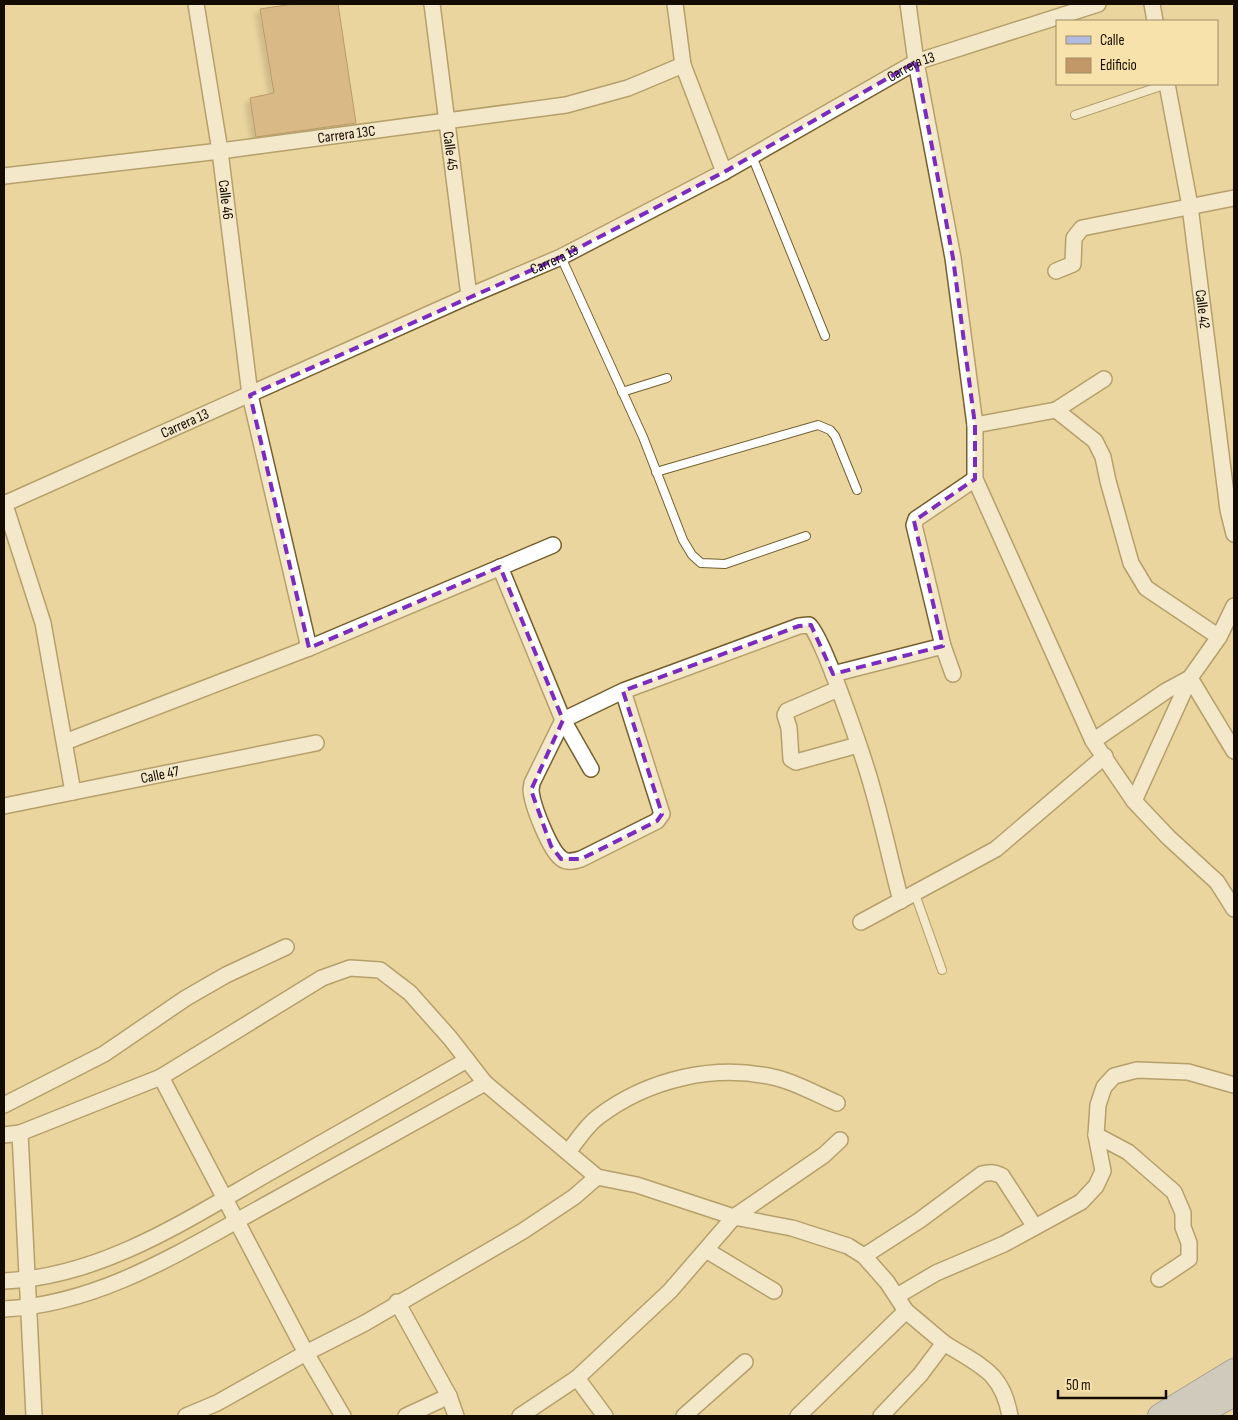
<svg xmlns="http://www.w3.org/2000/svg" width="1238" height="1420" viewBox="0 0 1238 1420" font-family="'Sofia Sans Condensed',sans-serif">
<style>
.building{fill:#c39868;stroke:#78542b;filter:url(#shadow)}
.lines{fill:none;stroke-linecap:round;stroke-linejoin:round}
.lane-casing{stroke:#74602d;stroke-width:10}
.street-casing{stroke:#74602d;stroke-width:18}
.primary-casing{stroke:#576284;stroke-width:26}
.lane{stroke:#fff;stroke-width:8}
.street{stroke:#fff;stroke-width:15}
.primary{stroke:#b0bce0;stroke-width:24}
.marked{fill:none;stroke:#7b2cbf;stroke-width:4;stroke-dasharray:10 6;stroke-linejoin:round}
.labels{text-anchor:middle;dominant-baseline:central;stroke-width:4.5;stroke-linejoin:round;paint-order:stroke}
.street-label{font-size:15px;fill:#140c00;stroke:#f8e2ac}
</style>
<defs>
<filter id="shadow"><feDropShadow dx="-4.5" dy="4.5" stdDeviation="2.5" flood-color="#0004"/></filter>
</defs>
<rect width="100%" height="100%" fill="#ebd59f"/>
<polygon class="building" points="293,4 338,4 356,123 256,137 250,98 274,93 260,9"/>
<g class="lines">
<defs>
<g id="lane">
<polyline points="1075,115 1167,84"/>
<polyline points="752,156 825,336"/>
<polyline points="561,257 643,437 683,540 692,555 701,563 725,564 806,536"/>
<polyline points="622,392 667,378"/>
<polyline points="656,472 818,425 830,430 835,436 857,490"/>
<polyline points="915,894 942,970"/>
</g>
<g id="street">
<path id="s1" d="M196,4L220,151L250,395L309,648L553,545"/>
<path id="s2" d="M432,4L469,296"/>
<polyline points="675,4 683,65 724,172"/>
<polyline points="908,4 916,62 953,258 975,425 975,479 1093,741 1134,801 1168,837 1217,882 1234,909"/>
<polyline points="1152,4 1155,21"/>
<path id="s3" d="M1167,84L1190,206L1228,510L1234,534"/>
<path id="s4" d="M4,176L220,151L566,105L628,88L683,65"/>
<polyline points="1056,271 1073,264 1074,238 1082,228 1234,198"/>
<polyline points="1056,410 1104,379"/>
<polyline points="975,425 1056,410 1095,441 1103,457 1108,481 1131,563 1146,588 1219,637"/>
<polyline points="4,502 43,623 73,792"/>
<path id="s5" d="M4,504L469,296L561,257L724,172L916,62L1098,4"/>
<polyline points="500,567 563,720 591,769"/>
<polyline points="833,674 943,646"/>
<polyline points="953,674 943,646 914,525 916,519 975,479"/>
<polyline points="1190,678 1234,751"/>
<polyline points="838,689 787,711 785,715 789,728 791,759 796,762 858,745"/>
<path d="M623,691L662,814L657,821L581,859C574,861 568,863 562,859C550,851 532,805 531,790L532,783L563,720L623,691L799,626L809,625C822,632 866,765 872,787C883,825 891,863 901,901"/>
<polyline points="1093,741 1166,691 1190,678"/>
<polyline points="65,742 309,648"/>
<polyline points="1134,801 1190,678 1219,637 1234,606"/>
<path id="s6" d="M4,806L316,743"/>
<polyline points="861,922 996,849 1105,756"/>
<polyline points="161,1077 306,1353 343,1416"/>
<polyline points="4,1105 104,1054 186,998 226,975 286,947"/>
<polyline points="20,1133 34,1416"/>
<polyline points="4,1135 20,1133 161,1077 322,978 350,968 380,970 410,993 450,1038 485,1083 597,1177 637,1185 734,1217 792,1228 848,1246 864,1256 887,1282 906,1311 944,1343 920,1375 881,1416"/>
<polyline points="1096,1135 1128,1152 1174,1192 1183,1213 1183,1227 1189,1243 1189,1259 1159,1279"/>
<path d="M568,1152C577,1141 586,1126 598,1117C648,1079 715,1063 777,1078C797,1083 818,1095 837,1103"/>
<polyline points="706,1250 774,1291"/>
<path d="M864,1256L920,1220L982,1174C990,1172 994,1172 1002,1176L1035,1227"/>
<path d="M4,1281C101,1277 185,1221 267,1174C334,1136 401,1098 467,1060"/>
<polyline points="897,1296 936,1273 1004,1244 1081,1202 1096,1186 1103,1171 1096,1135 1098,1105 1104,1087 1114,1076 1137,1070 1188,1072 1234,1085"/>
<polyline points="397,1302 449,1396 456,1416"/>
<path d="M4,1309C102,1304 185,1249 269,1203C341,1163 413,1123 485,1083"/>
<path d="M944,1343C980,1366 1002,1371 1010,1416"/>
<polyline points="577,1378 605,1416"/>
<polyline points="186,1416 217,1403 306,1353 365,1323 523,1231 574,1197 597,1177"/>
<polyline points="406,1416 449,1396"/>
<polyline points="520,1416 577,1378 670,1291 734,1217 824,1155 840,1140"/>
<polyline points="684,1416 745,1362"/>
<polyline points="798,1416 906,1311"/>
</g>
<g id="primary">
<polyline points="1160,1416 1234,1371"/>
<polyline points="1194,1416 1234,1394"/>
</g>
</defs>
<use href="#lane" class="lane-casing"/>
<use href="#street" class="street-casing"/>
<use href="#primary" class="primary-casing"/>
<use href="#lane" class="lane"/>
<use href="#street" class="street"/>
<use href="#primary" class="primary"/>
</g>
<path d="M0 0H1238V1420H0ZM916,62L953,258L975,425V479L914,521L943,646L833,674L811,625L799,626L623,691L662,814L657,821L581,859H561L551,846L531,790L563,720L500,567L309,648L250,395L561,257L724,172Z" fill="#ebd59f" fill-opacity=".55" fill-rule="evenodd"/>
<path class="marked" d="M916,62L953,258L975,425V479L914,521L943,646L833,674L811,625L799,626L623,691L662,814L657,821L581,859H561L551,846L531,790L563,720L500,567L309,648L250,395L561,257L724,172Z"/>
<g class="labels">
<g class="street-label">
<text stroke="none"><textPath href="#s5" startOffset="1008">Carrera 13</textPath></text>
<text stroke="none"><textPath href="#s4" startOffset="345">Carrera 13C</textPath></text>
<text stroke="none"><textPath href="#s2" startOffset="148">Calle 45</textPath></text>
<text stroke="none"><textPath href="#s1" startOffset="198">Calle 46</textPath></text>
<text stroke="none"><textPath href="#s5" startOffset="602">Carrera 13</textPath></text>
<text stroke="none"><textPath href="#s3" startOffset="228">Calle 42</textPath></text>
<text stroke="none"><textPath href="#s5" startOffset="198">Carrera 13</textPath></text>
<text stroke="none"><textPath href="#s6" startOffset="159">Calle 47</textPath></text>
</g>
</g>
<rect width="1238" height="1420" fill="none" stroke="#140c00" stroke-width="10"/>
<rect x="1056" y="20" width="162" height="65" fill="#f8e2ac" stroke="#9d8c67"/>
<rect x="1066" y="36" width="25" height="8" fill="#b0bce0" stroke="#9d8c67"/>
<text x="1100" y="45" font-size="15" fill="#140c00">Calle</text>
<rect x="1066" y="58" width="25" height="15" fill="#c39868" stroke="#9d8c67"/>
<text x="1100" y="70" font-size="15" fill="#140c00">Edificio</text>
<path d="M1058 1390v8h108v-8" fill="none" stroke="#140c00" stroke-width="2.5"/>
<text x="1066" y="1390" font-size="15" fill="#140c00" stroke="#f8e2ac" stroke-width="4" paint-order="stroke">50 m</text>
</svg>
